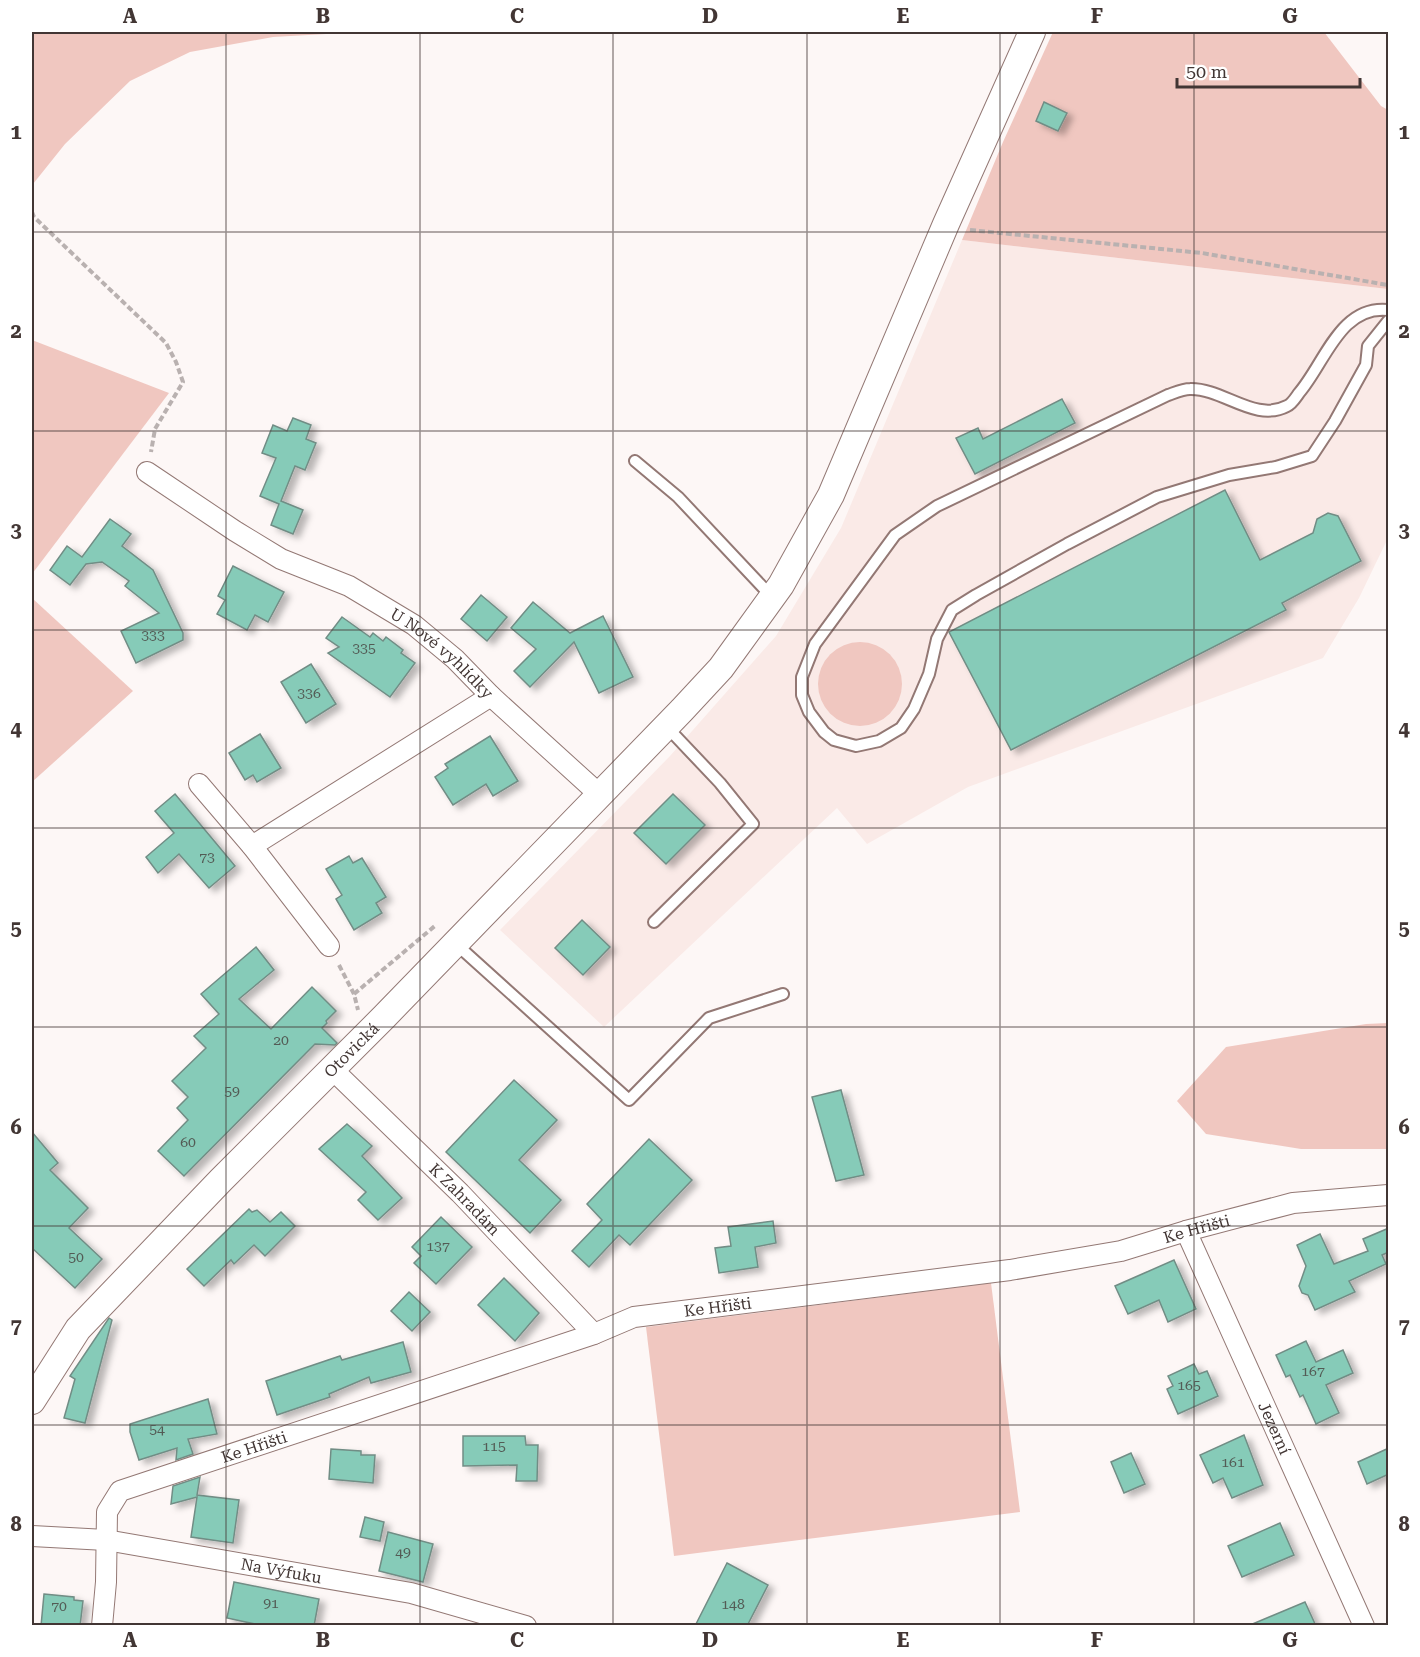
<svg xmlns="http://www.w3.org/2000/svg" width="1420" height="1657" viewBox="0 0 1420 1657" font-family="'Roboto Serif',serif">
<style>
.built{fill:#faeae7}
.green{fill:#f0c7c0}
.building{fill:#86cbb8;stroke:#718d85;stroke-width:1.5;filter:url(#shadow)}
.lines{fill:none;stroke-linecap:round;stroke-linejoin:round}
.service-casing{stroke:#937874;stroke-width:14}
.minor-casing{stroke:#937874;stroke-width:22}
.tertiary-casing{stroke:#937874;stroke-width:28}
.path{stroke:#b9b1b0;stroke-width:4;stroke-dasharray:6 3;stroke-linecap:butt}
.service{stroke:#fff;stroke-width:10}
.minor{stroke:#fff;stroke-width:20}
.tertiary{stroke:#fff;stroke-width:26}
.grid{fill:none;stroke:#423634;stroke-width:1.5;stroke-opacity:0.55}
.labels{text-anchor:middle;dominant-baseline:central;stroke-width:6;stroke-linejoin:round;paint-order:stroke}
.number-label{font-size:14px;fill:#535b55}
.street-label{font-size:16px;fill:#423634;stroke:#fff}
.neatline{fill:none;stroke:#423634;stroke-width:2}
.grid-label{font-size:20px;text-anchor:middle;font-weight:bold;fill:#423634}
</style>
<defs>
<filter id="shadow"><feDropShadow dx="6" dy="4" stdDeviation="3" flood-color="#0004"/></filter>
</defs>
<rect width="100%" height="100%" fill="#fdf7f6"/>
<polygon class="built" points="962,240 1388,289 1388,538 1359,598 1323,658 968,787 867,844 837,808 604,1027 500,930 670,756 776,636 841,528"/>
<g class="green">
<polygon points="32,32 362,32 273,37 190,52 130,81 65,144 33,184"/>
<polygon points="1053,32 1324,32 1381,106 1388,110 1388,289 962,240 1003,142"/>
<polygon points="32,340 169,393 32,574"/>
<polygon points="32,598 133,691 32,782"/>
<circle cx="860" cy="684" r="42"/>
<polygon points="1388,1023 1388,1149 1301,1149 1206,1134 1177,1101 1226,1047 1366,1024"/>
<polygon points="991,1283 1020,1512 674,1556 646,1327"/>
</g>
<g class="building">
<polygon points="1044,102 1067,113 1058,131 1036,121"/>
<polygon points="1062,399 1075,423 975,474 956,438 978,428 983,439"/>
<polygon points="293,418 311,425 306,439 316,443 305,470 295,466 281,501 303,510 293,534 271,525 279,504 260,496 276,458 262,453 273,425 287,431"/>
<polygon points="1225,490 1260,560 1313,533 1317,519 1328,513 1338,516 1361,561 1282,603 1286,610 1011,750 949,632"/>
<polygon points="110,519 131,534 122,546 153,570 183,633 183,640 136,663 121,631 159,613 125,586 129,581 102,562 86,564 70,585 50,570 67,546 82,557"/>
<polygon points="233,566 284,592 268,622 255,615 247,630 217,614 225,600 218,596"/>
<polygon points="481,595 507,617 487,641 461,619"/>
<polygon points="533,602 570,633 603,616 633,677 599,693 574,642 530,687 514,671 536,649 511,628"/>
<polygon points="342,617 370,637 373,633 383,641 386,637 403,650 401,653 415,663 390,697 328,653 339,647 326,638"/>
<polygon points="311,664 336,704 306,723 281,682"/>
<polygon points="260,734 281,768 257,782 253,775 245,780 229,753"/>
<polygon points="490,736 518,781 493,796 486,784 453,805 435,777 448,768 445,764"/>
<polygon points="175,794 235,866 209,888 179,854 158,873 146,857 174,833 155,811"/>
<polygon points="673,794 705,825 666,864 634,833"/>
<polygon points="349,856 353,863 362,858 386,897 376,903 382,913 354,930 336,899 342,895 326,869"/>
<polygon points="582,920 610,947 583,975 555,948"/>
<polygon points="256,947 274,970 239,999 271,1029 312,987 336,1011 326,1021 327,1023 322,1028 337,1043 335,1045 315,1044 184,1176 158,1151 188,1120 177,1108 188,1097 172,1081 206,1048 194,1036 219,1014 201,994"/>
<polygon points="514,1080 557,1120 519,1160 561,1200 530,1233 446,1152"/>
<polygon points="841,1090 864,1175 836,1181 812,1097"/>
<polygon points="347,1124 372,1146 362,1156 402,1198 378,1220 358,1200 366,1192 319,1149"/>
<polygon points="32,1132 58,1163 50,1170 88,1208 69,1228 102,1259 75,1288 32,1248"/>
<polygon points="649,1139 692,1180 630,1245 619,1235 589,1267 572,1251 602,1220 587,1204"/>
<polygon points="249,1209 252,1212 257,1210 270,1222 281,1212 295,1226 265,1256 254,1245 234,1264 231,1260 204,1286 187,1269"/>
<polygon points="441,1217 472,1247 436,1284 414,1263 421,1256 412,1247"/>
<polygon points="773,1221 776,1243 755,1247 758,1267 719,1273 715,1248 731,1246 728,1227"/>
<polygon points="1389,1228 1389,1252 1382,1255 1386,1264 1349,1281 1355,1292 1315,1310 1308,1295 1302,1293 1299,1286 1306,1266 1297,1245 1320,1234 1334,1264 1368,1251 1363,1239"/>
<polygon points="1174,1260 1196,1309 1168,1322 1159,1300 1128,1314 1115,1286"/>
<polygon points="504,1278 539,1313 515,1341 478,1305"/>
<polygon points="409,1292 430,1312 412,1331 391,1311"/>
<polygon points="109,1318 112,1320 85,1423 64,1418 75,1379 70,1376"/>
<polygon points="1306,1341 1316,1362 1343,1350 1353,1373 1326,1385 1339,1413 1316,1424 1303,1395 1300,1397 1290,1375 1286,1377 1276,1355"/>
<polygon points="403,1342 411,1372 371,1383 369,1377 329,1394 330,1397 277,1415 266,1381 340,1356 342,1360"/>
<polygon points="1194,1364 1199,1374 1207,1371 1218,1396 1178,1414 1167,1389 1173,1386 1168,1376"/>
<polygon points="208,1399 217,1434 188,1439 193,1454 176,1460 177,1448 139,1460 130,1432 130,1424"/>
<polygon points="1244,1435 1263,1485 1232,1498 1223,1478 1213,1483 1200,1455"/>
<polygon points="463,1436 525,1436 526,1445 538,1445 537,1481 516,1481 517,1465 463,1466"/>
<polygon points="1389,1448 1389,1474 1367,1484 1358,1462"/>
<polygon points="331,1449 361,1451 361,1455 375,1455 373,1483 329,1479"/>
<polygon points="1131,1453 1145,1484 1124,1493 1111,1462"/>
<polygon points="200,1477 197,1495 239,1500 233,1543 191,1537 197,1497 171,1504 173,1486"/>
<polygon points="365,1517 384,1522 380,1541 360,1537"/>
<polygon points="1280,1523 1294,1555 1242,1577 1228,1546"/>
<polygon points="388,1532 433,1544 423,1582 379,1571"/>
<polygon points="727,1563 768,1585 747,1626 695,1626"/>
<polygon points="234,1582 319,1599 314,1626 264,1626 227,1618"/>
<polygon points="44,1594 74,1597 74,1600 83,1601 80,1626 41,1626"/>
<polygon points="1305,1602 1316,1626 1250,1626 1250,1625"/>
</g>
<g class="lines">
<defs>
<g id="service">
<path d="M1388,310C1340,305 1325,363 1299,393C1296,397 1292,404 1287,406C1255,423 1223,388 1190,389C1183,389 1174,393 1168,395L937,506L895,535L815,644L802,677V695L809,712L824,732L834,740L856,746L879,741L901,728L914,709L929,674L937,639L952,610L976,595L1067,544L1157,497L1229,475L1276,467L1312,456L1335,421L1366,365L1368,346L1388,321"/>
<polyline points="635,461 678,497 772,597"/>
<polyline points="654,922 753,824 720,783 666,726"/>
<polyline points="456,944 629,1100 709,1018 783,994"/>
</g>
<g id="minor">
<path id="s1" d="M147,472L235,531L281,559L349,586L414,625L455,659L491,696L600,795"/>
<polyline points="199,784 252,846 329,946"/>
<polyline points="252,846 491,696"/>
<path id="s2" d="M332,1069L460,1193L594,1334"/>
<path id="s3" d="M1186,1231L1364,1626"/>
<path id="s4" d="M32,1536L106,1540L411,1593L526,1626"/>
<path id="s5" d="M102,1626L106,1582L107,1512L120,1491L594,1334L634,1317L1010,1270L1121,1251L1186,1231L1293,1203L1388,1195"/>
</g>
<g id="tertiary">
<path id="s6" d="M32,1401L78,1329L221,1180L384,1017L682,710L721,668L781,585L831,495L946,224L1032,32"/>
</g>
</defs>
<use href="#service" class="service-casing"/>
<use href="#minor" class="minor-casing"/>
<use href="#tertiary" class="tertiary-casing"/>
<g class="path">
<polyline points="32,212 34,217 166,343 176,362 183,382 155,429 151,452"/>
<polyline points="970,230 1202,253 1388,285"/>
<polyline points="339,965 354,994 358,1010"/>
<polyline points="354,994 436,925"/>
</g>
<use href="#service" class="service"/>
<use href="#minor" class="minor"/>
<use href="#tertiary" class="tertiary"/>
</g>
<path class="grid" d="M226,32V1626M420,32V1626M613,32V1626M807,32V1626M1000,32V1626M1194,32V1626M32,232H1388M32,431H1388M32,630H1388M32,828H1388M32,1027H1388M32,1226H1388M32,1425H1388"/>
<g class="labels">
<g class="number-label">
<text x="153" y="635">333</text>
<text x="364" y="648">335</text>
<text x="309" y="693">336</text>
<text x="207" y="857">73</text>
<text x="281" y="1040">20</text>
<text x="232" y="1091">59</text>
<text x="188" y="1142">60</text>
<text x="438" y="1246">137</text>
<text x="76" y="1257">50</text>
<text x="1313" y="1371">167</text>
<text x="1189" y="1385">165</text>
<text x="157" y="1429">54</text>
<text x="494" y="1446">115</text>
<text x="1233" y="1462">161</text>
<text x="403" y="1552">49</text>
<text x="271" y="1603">91</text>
<text x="733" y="1604">148</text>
<text x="59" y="1606">70</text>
</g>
<g class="street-label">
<text stroke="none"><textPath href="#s1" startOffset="348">U Nové vyhlídky</textPath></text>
<text stroke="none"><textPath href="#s6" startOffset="476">Otovická</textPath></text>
<text stroke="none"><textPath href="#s2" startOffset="186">K Zahradám</textPath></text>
<text stroke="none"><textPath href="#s5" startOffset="1252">Ke Hřišti</textPath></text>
<text stroke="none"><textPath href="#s5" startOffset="766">Ke Hřišti</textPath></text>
<text stroke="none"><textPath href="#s3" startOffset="216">Jezerní</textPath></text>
<text stroke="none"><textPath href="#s5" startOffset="280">Ke Hřišti</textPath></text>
<text stroke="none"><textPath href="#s4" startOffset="252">Na Výfuku</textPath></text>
</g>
</g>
<rect width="1420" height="1657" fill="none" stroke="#ffffff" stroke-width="66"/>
<path d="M1177 78v9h183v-9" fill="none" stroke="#423634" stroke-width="3"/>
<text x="1186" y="78" font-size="18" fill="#423634" stroke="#ffffff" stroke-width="4.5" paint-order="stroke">50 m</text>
<rect x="33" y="33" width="1354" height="1591" class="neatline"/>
<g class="grid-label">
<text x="130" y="23">A</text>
<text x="323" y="23">B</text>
<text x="517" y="23">C</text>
<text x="710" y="23">D</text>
<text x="903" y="23">E</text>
<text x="1097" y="23">F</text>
<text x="1290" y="23">G</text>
<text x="16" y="139">1</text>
<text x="1404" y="139">1</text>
<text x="16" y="338">2</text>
<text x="1404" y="338">2</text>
<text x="16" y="537">3</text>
<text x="1404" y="537">3</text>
<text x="16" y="736">4</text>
<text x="1404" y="736">4</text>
<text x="16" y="935">5</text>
<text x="1404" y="935">5</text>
<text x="16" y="1134">6</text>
<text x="1404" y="1134">6</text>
<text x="16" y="1333">7</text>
<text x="1404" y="1333">7</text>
<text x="16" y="1531">8</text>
<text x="1404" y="1531">8</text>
<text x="130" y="1647">A</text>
<text x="323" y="1647">B</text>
<text x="517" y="1647">C</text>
<text x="710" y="1647">D</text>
<text x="903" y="1647">E</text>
<text x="1097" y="1647">F</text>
<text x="1290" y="1647">G</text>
</g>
</svg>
